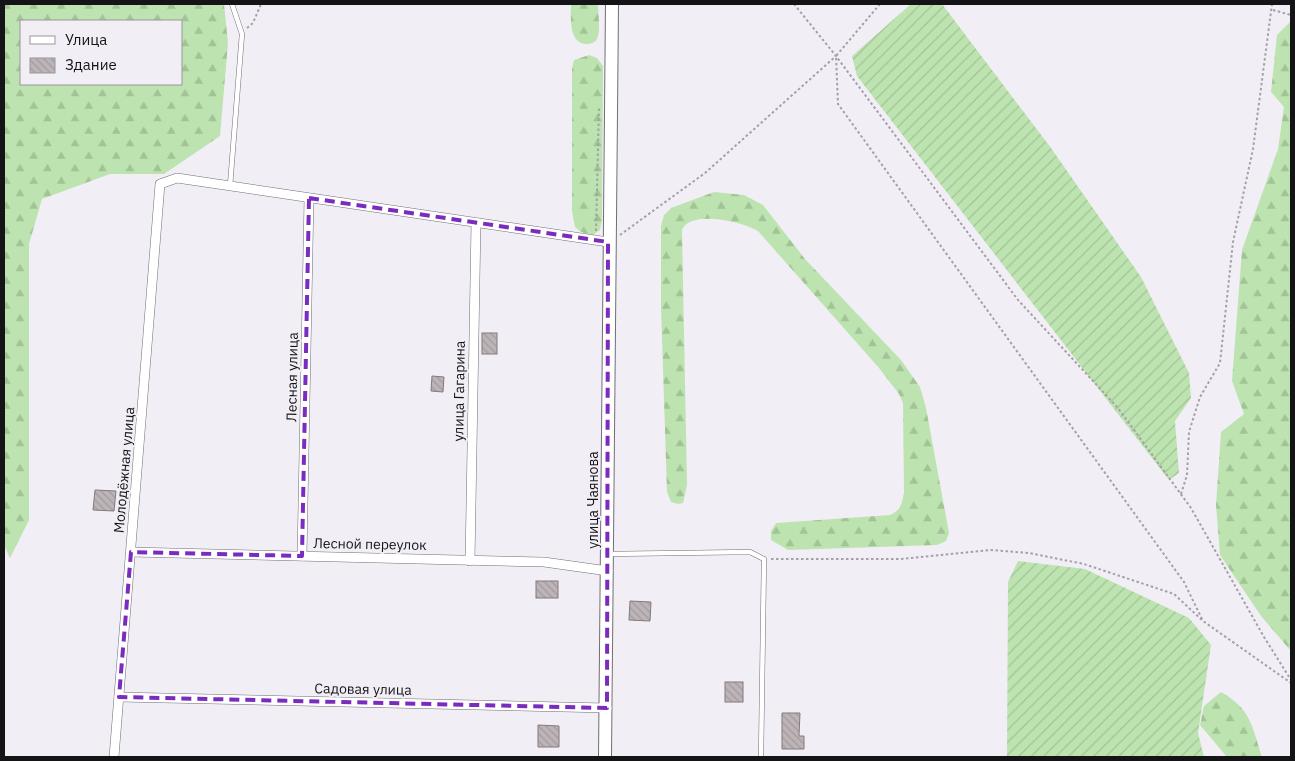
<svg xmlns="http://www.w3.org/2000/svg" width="1295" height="761" viewBox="0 0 1295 761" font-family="'IBM Plex Sans',sans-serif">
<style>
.forest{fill:url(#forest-firs);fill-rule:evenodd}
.garden{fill:url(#garden-furrows)}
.building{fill:url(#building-back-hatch);stroke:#827a7c}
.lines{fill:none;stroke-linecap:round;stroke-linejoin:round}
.lane-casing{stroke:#706e74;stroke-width:5.5}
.street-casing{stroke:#706e74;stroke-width:10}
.secondary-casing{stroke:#706e74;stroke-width:14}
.path{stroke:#a3a0a6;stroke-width:2;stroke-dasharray:2.5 2.5;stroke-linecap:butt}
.lane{stroke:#fff;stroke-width:4.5}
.street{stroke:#fff;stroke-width:9}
.secondary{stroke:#fff;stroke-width:12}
.marked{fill:none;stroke:#7b2cbf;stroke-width:4;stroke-dasharray:10 6;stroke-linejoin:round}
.labels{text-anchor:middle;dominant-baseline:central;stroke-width:4;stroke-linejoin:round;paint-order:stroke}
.street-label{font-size:14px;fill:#141315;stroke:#f2eef6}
</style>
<defs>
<pattern id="forest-firs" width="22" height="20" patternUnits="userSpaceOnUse" patternTransform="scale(1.25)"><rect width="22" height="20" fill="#bde4b0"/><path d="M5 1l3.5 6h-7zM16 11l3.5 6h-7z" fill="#a2c396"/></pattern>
<pattern id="garden-furrows" width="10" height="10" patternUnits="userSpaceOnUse" patternTransform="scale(1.25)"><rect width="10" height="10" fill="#bde4b0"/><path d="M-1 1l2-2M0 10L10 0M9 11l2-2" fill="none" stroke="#a2c396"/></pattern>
<pattern id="building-back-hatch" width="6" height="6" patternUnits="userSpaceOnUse" patternTransform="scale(1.25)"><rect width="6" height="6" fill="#bdb4b7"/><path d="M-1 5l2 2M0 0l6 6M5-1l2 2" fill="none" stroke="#a29a9c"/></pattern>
</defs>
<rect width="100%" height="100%" fill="#f2eef6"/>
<g class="forest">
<path d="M4,4H224L228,43L220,136L164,174H110L42,199L29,244V520L10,558L4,545ZM181,21V84H21V21Z"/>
<path d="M571,4H598C598,13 601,31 597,39C595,43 590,44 586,44C568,43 571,16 571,4Z"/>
<polygon points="1291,21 1291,651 1261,616 1220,555 1216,505 1221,432 1244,414 1232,381 1242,250 1278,149 1284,107 1271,92 1277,35"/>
<polygon points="589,55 597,58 603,66 602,220 600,230 593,235 581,232 575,227 572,211 572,69 574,60"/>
<path d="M714,192L744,195L763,205L805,259L901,360L920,387L926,408L949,533L946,541L937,545L788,550L771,540V531L776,523L890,515C901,510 902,504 904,493L903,403L899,394L879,368L758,231C744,222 690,209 682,230L687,485L683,503L678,504L671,502L667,492L661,308V226L664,215L671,208Z"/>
<path d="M1221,692C1251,709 1252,726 1262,757H1227L1200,725L1204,706Z"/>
</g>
<g class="garden">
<polygon points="911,4 942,4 1051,148 1141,277 1189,373 1191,398 1175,421 1179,473 1169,480 857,76 852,56"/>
<polygon points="1018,561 1085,569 1189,618 1211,645 1198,733 1204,757 1007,757 1008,582"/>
</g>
<g class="building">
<rect x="482" y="333" width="15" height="21"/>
<polygon points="432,376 444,377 443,392 431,391"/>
<polygon points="95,490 116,491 114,511 93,510"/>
<rect x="536" y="581" width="22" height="17"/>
<polygon points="630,601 651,602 650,621 629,620"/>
<rect x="725" y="682" width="18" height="20"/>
<polygon points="782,713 800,713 799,736 804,736 804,749 782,749"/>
<polygon points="538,725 559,726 559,747 538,747"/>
</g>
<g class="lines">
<defs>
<g id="lane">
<polyline points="230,186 242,34 232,4"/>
<polyline points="608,554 750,552 764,559 761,757"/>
</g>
<g id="street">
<polyline points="131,552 544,562 608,571"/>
<polyline points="302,556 309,198"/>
<polyline points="470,561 476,223"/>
<polyline points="119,697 607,708"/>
<polyline points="114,757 160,184 177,178 608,242"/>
</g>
<polyline id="secondary" points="605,757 612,4"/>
</defs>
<use href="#lane" class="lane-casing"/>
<use href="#street" class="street-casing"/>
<use href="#secondary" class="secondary-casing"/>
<g class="path">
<polyline points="794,4 836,56 1018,300 1118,408 1191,508 1264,637 1291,680"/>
<polyline points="880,4 836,56 838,104 1184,582 1203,621"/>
<polyline points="1273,10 1291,15"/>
<polyline points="247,28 253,23 261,4"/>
<polyline points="596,231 599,106"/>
<polyline points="620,235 705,173 836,56"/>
<polyline points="1181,494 1187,475 1189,432 1200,397 1220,363 1233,242 1253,149 1272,4"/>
<polyline points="771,559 901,559 991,550 1029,553 1084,564 1174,594 1203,621 1291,683"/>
</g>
<use href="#lane" class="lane"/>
<use href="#street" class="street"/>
<use href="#secondary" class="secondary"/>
</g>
<path class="marked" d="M309,198L608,242L607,708L119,697L131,552L302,556Z"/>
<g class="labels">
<g class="street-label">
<text transform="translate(292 377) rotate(-89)">Лесная улица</text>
<text transform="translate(459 391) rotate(-89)">улица Гагарина</text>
<text transform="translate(124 470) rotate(-85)">Молодёжная улица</text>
<text transform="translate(593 500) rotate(-90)">улица Чаянова</text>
<text transform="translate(370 544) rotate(1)">Лесной переулок</text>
<text transform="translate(363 689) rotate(1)">Садовая улица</text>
</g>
</g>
<rect width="1295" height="761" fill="none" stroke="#141315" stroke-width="10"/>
<rect x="20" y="20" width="162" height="65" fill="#f2eef6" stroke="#99969c"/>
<rect x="30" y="36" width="25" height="8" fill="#ffffff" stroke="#99969c"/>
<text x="65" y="45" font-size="15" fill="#141315">Улица</text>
<rect x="30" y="58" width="25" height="15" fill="url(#building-back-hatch)" stroke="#99969c"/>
<text x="65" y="70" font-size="15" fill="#141315">Здание</text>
</svg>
